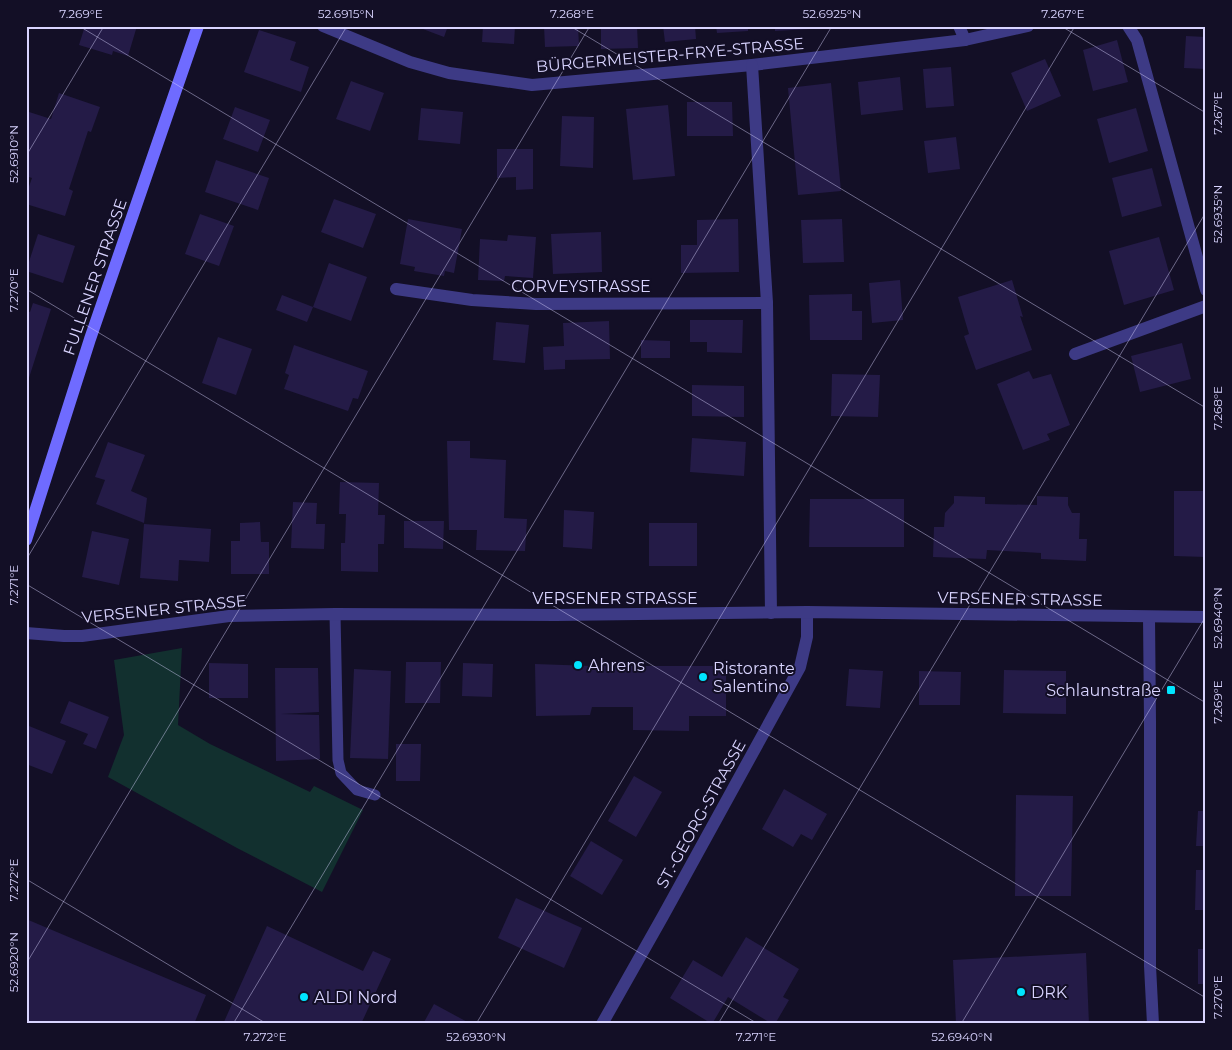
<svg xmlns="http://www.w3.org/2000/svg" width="1232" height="1050" viewBox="0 0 1232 1050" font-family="Montserrat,sans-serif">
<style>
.green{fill:#12302f}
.building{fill:#241b47}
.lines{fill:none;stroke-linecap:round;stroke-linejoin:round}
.service{stroke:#3d3a85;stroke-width:11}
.minor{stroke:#3d3a85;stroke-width:12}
.tertiary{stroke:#3d3a85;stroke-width:12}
.secondary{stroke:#6f6bff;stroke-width:12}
.ticks{fill:none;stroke:#d9d4ff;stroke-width:1;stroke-opacity:0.45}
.poi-dot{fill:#00e5ff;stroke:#130f26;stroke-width:2}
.labels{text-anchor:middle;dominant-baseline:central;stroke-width:4;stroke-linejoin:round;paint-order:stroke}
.street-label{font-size:16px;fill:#d9d4ff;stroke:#130f26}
.poi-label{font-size:16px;fill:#d9d4ff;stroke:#130f26;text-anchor:start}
.neatline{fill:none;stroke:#d9d4ff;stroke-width:2}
.ticks-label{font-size:12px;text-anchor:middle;fill:#d9d4ff}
</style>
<rect width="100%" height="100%" fill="#130f26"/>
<polygon class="green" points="182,648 178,725 210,744 310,792 314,786 363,810 322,892 237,848 108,777 124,735 114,660"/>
<g class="building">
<polygon points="82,26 137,26 128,56 113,51 112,55 79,45 84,29 82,28"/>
<polygon points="415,26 448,26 444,37"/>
<polygon points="483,26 515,26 514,44 482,42"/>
<polygon points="544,26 578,26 579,46 545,47"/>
<polygon points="601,26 637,26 638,48 601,49"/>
<polygon points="663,26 695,26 696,39 665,42"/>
<polygon points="716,26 748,26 748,31 717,33"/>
<polygon points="775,26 810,26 810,29 775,31"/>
<polygon points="259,30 296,42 290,60 309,67 301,92 244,72"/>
<polygon points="1186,36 1206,37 1206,69 1184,68"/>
<polygon points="1117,40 1128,82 1093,91 1083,50"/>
<polygon points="1045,59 1061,96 1027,111 1011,73"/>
<polygon points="951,67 954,106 926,108 923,69"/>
<polygon points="900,77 903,110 861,115 858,82"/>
<polygon points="351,81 384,93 370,131 336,119"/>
<polygon points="831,83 841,191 798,195 788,88"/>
<polygon points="59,93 100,107 91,132 88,131 69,189 73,191 65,216 26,204 26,195 32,178 26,176 26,111 51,119"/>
<polygon points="687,102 732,102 733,136 687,136"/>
<polygon points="668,105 675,176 633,180 626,109"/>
<polygon points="235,107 270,120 258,152 223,139"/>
<polygon points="421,108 463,112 460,144 418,140"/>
<polygon points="1136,108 1148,151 1109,163 1097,119"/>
<polygon points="562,116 594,117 593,168 560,166"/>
<polygon points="956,137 960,169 928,173 924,141"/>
<polygon points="497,149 533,149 533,189 516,190 516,177 497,178"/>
<polygon points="216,160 269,178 258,210 205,192"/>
<polygon points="1152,168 1162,206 1122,217 1112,178"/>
<polygon points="334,199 376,214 363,248 321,232"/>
<polygon points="200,214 234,226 219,266 185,254"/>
<polygon points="408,219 462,229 454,273 445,271 444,276 414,271 415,267 400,264"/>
<polygon points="738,219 739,272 681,273 681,245 697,245 697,220"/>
<polygon points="842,219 844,262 803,263 801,220"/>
<polygon points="601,232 602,272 553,274 551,234"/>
<polygon points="38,234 75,246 63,283 26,271"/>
<polygon points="508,235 536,237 533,278 505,276 504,281 478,280 480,239 507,241"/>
<polygon points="1159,237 1174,290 1124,305 1109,251"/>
<polygon points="329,263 367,277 351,321 313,307"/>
<polygon points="900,280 903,320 872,323 869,283"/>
<polygon points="1012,280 1023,317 1020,316 1032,350 976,370 964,336 969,334 958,297"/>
<polygon points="852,294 852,311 862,311 862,340 810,340 809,295"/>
<polygon points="282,295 313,307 307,322 276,310"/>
<polygon points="33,303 51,309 27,384 26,311 30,312"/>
<polygon points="690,320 743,320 742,353 707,352 707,342 690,342"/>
<polygon points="609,321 610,359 565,360 565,369 544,370 543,347 564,346 563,323"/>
<polygon points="496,322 529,325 525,363 493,360"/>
<polygon points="218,337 252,349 236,395 202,383"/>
<polygon points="641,340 670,341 670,358 641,358"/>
<polygon points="1182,343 1191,379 1140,392 1131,356"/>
<polygon points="294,345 368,371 358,399 353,398 348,411 284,389 289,375 285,373"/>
<polygon points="1029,371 1033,379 1051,374 1070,425 1047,434 1050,440 1023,450 997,384"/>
<polygon points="832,374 880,375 878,417 831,416"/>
<polygon points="692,385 744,386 744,417 692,416"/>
<polygon points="692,438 746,442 744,476 690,472"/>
<polygon points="447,441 470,441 470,458 506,460 504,518 527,519 525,551 476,550 477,530 449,530"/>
<polygon points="108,442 145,455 131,491 147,498 144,523 96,504 105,480 95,477"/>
<polygon points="340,482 379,483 378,515 385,515 384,544 378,544 378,572 341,571 341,543 345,543 346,514 339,514"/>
<polygon points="1174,491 1206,491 1206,557 1174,556"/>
<polygon points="954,496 985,497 985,504 1037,505 1037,496 1068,497 1068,505 1072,513 1080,513 1079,539 1087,539 1086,561 1041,559 1041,553 987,550 986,559 933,557 934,527 944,527 945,513 954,503"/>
<polygon points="810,499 904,499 904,547 809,547"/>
<polygon points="293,502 317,503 316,524 325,524 324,549 291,548"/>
<polygon points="564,510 594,512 592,549 563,547"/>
<polygon points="404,521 444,521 443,549 404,548"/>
<polygon points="260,522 261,542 269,542 269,574 231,574 231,541 240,541 240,523"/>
<rect x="649" y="523" width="48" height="43"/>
<polygon points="144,524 211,529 209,562 179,560 178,581 140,578"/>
<polygon points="92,531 129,539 119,585 82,577"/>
<polygon points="406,662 441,662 440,703 405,703"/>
<polygon points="209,663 248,664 248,698 209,698"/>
<polygon points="463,663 493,664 492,697 462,696"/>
<polygon points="535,664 592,666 726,666 726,716 689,716 689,731 633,730 633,707 592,707 590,715 536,716"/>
<polygon points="275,668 318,668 319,712 281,714 319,715 320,759 276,761"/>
<polygon points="354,669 391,671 388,759 350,758"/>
<polygon points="849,669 883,671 880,708 846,706"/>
<polygon points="1004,670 1066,671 1066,714 1003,713"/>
<polygon points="919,671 961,672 960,705 919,705"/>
<polygon points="69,701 109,717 96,749 83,744 88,734 60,723"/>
<polygon points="29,726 66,741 52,774 26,764 26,732"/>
<polygon points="396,744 421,744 420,781 396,781"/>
<polygon points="634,776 662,792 636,837 608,821"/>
<polygon points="784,789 827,814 812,840 801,834 793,847 762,829"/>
<polygon points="1016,795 1073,796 1071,896 1015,896"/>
<polygon points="1198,811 1206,811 1206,846 1196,846"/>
<polygon points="591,841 623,860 602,895 570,876"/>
<polygon points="1196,870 1206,870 1206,910 1195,910"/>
<polygon points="516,898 582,928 564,968 498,938"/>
<polygon points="26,919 206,995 194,1024 26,1024"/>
<polygon points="267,926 363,971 373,951 391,959 361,1024 223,1024"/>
<polygon points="746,937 799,969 783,997 789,1000 775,1024 772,1024 728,997 712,1024 670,998 693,960 722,977"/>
<rect x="1198" y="949" width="8" height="35"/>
<polygon points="1086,953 1089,1024 956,1024 953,960"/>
<polygon points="434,1004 471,1024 423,1024"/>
</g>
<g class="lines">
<polyline class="service" points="335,614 338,760 341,773 357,790 375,795"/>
<g class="minor">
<polyline points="323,26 410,62 449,73 532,85 752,65 965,40 1028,26"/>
<polyline points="959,26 965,40"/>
<polyline points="1128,26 1137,40 1206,290"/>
<polyline points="752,65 767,303 771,613"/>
<polyline points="396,289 472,300 536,304 767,303"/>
<polyline points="1075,354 1206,306"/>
<polyline points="1149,617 1150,721 1150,966 1153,1024"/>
<polyline points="602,1024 663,916 800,667 807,637 807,612"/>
</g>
<polyline class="tertiary" points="26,633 64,636 82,636 229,616 335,614 556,615 807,612 1206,617"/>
<polyline class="secondary" points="26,540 90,339 198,26"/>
</g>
<path class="ticks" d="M79,26L1206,703M570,26L1206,408M1061,26L1206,113M26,156L104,26M26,289L1206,998M26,560L347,26M26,584L758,1024M26,879L267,1024M26,964L590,26M233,1024L832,26M476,1024L1075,26M718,1024L1206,212M961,1024L1206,616M1203,1024L1206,1020"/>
<g class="poi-dot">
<circle cx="578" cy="665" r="5"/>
<circle cx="703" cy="677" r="5"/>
<rect x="1166" y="685" width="10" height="10" rx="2.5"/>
<circle cx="1021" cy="992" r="5"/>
<circle cx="304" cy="997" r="5"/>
</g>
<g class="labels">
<g class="street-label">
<text transform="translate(670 55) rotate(-5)">BÜRGERMEISTER-FRYE-STRASSE</text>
<text transform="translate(95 277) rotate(-71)">FULLENER STRASSE</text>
<text x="581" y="286">CORVEYSTRASSE</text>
<text x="615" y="598">VERSENER STRASSE</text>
<text transform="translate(1020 599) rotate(1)">VERSENER STRASSE</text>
<text transform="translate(164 609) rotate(-6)">VERSENER STRASSE</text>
<text transform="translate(701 814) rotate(-61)">ST.-GEORG-STRASSE</text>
</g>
<g class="poi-label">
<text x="588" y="665">Ahrens</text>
<text x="713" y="668">Ristorante<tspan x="713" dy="18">Salentino</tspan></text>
<text x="1161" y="690" text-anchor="end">Schlaunstraße</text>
<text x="1031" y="992">DRK</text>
<text x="314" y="997">ALDI Nord</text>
</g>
</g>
<rect width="1232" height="1050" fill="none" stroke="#130f26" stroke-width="55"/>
<rect x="28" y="28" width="1176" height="994" class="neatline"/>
<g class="ticks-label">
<text x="81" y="18">7.269°E</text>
<text x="346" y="18">52.6915°N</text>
<text x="572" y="18">7.268°E</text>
<text x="832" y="18">52.6925°N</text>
<text x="1063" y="18">7.267°E</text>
<text transform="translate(1218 113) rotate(-90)" y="4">7.267°E</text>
<text transform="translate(14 154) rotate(-90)" y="4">52.6910°N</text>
<text transform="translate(1218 214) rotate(-90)" y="4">52.6935°N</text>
<text transform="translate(14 290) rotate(-90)" y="4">7.270°E</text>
<text transform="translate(1218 408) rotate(-90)" y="4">7.268°E</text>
<text transform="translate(14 585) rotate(-90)" y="4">7.271°E</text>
<text transform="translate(1218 618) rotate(-90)" y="4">52.6940°N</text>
<text transform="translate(1218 702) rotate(-90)" y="4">7.269°E</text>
<text transform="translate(14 880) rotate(-90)" y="4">7.272°E</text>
<text transform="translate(14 962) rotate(-90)" y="4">52.6920°N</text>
<text transform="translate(1218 997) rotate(-90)" y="4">7.270°E</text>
<text x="265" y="1041">7.272°E</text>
<text x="476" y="1041">52.6930°N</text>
<text x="756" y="1041">7.271°E</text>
<text x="962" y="1041">52.6940°N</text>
</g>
</svg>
